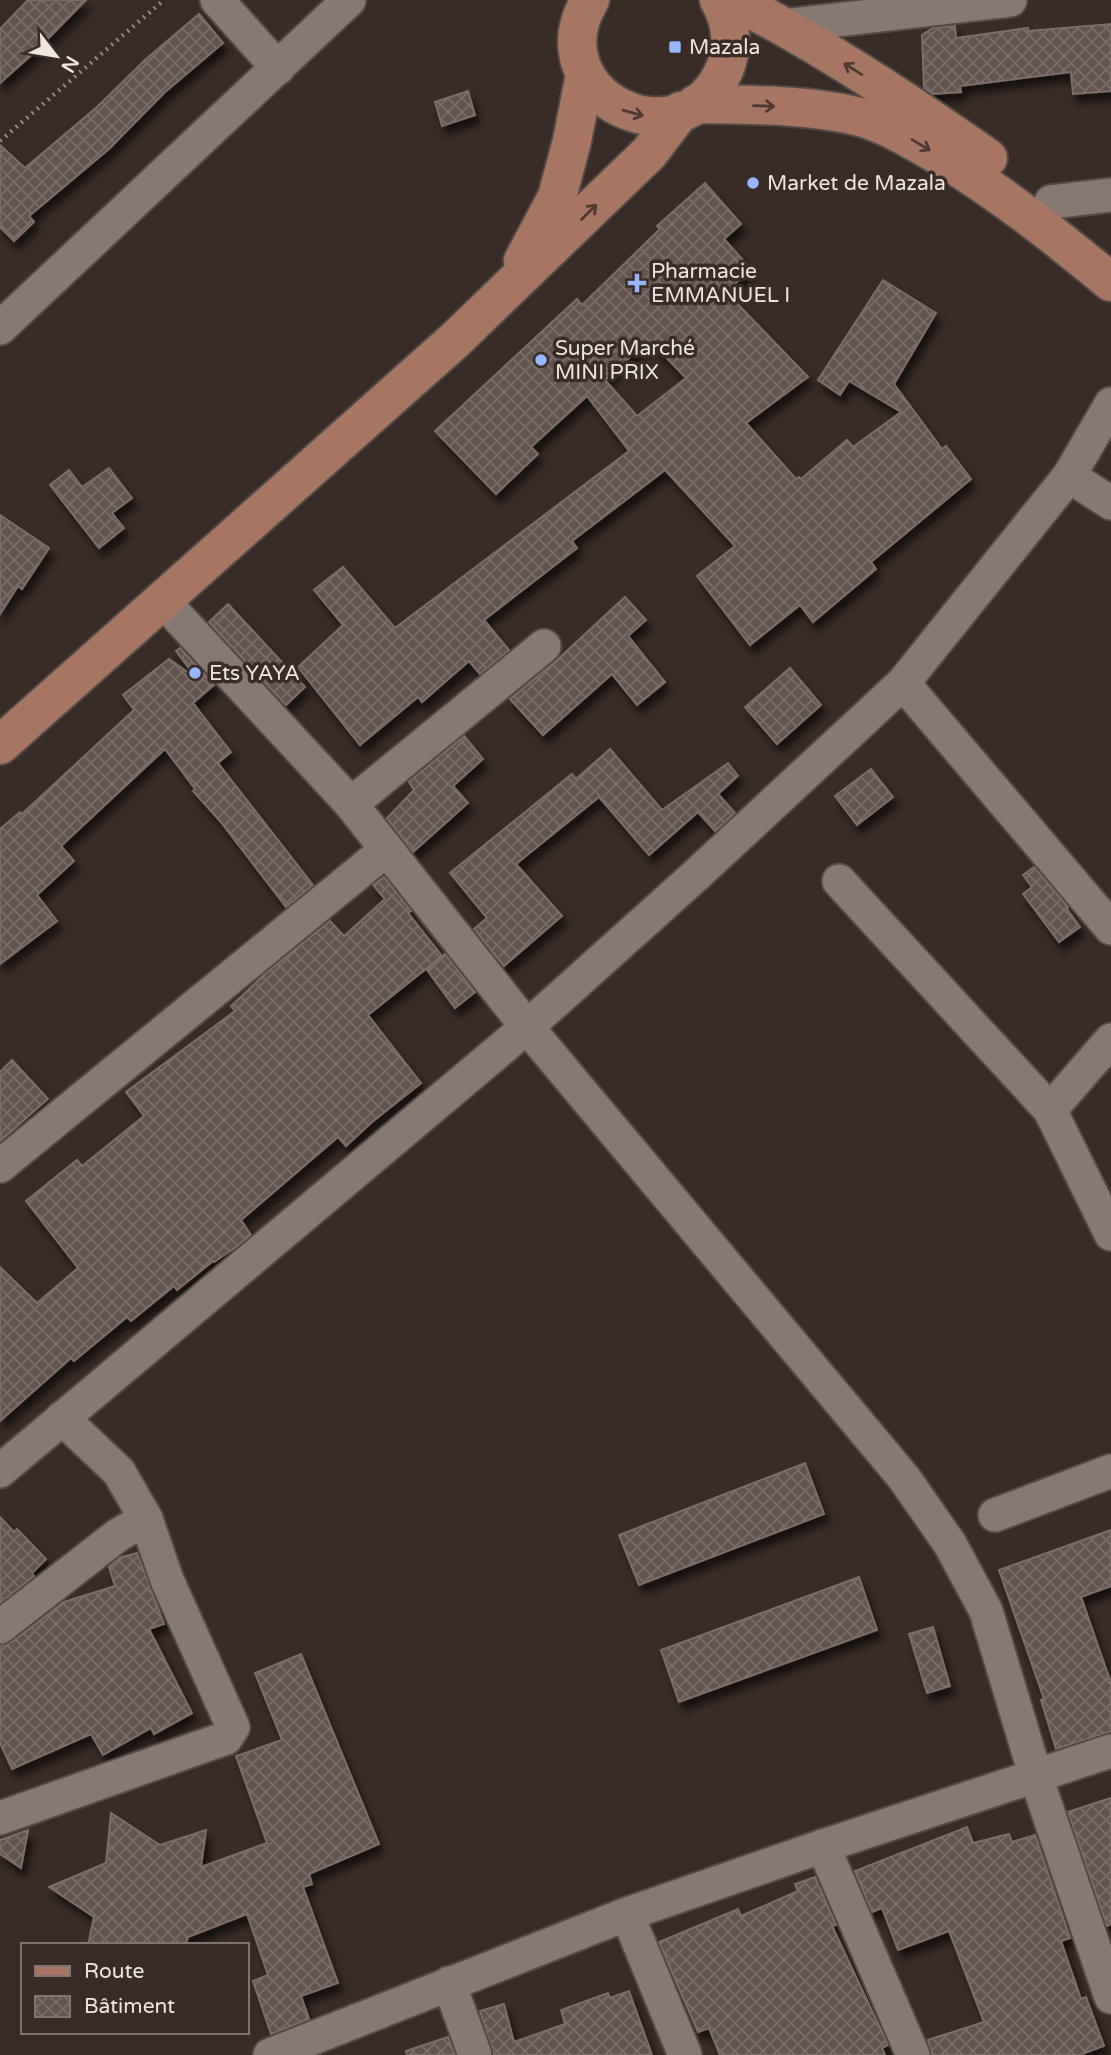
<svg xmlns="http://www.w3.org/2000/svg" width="1111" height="2055" viewBox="0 0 1111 2055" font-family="'Varela Round',sans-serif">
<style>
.building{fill:url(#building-cross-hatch);stroke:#7c6d67;stroke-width:2;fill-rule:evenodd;filter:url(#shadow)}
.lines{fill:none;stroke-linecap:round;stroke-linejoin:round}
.minor-casing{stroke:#554a46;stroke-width:37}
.major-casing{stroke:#554a46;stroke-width:42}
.path{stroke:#948884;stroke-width:4.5;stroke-dasharray:2 5;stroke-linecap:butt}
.minor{stroke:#887872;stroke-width:33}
.major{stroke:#a77662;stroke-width:38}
.oneway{stroke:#4f3a32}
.poi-dot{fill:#97b6fd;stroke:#392b26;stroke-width:2.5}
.labels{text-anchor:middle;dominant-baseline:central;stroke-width:7;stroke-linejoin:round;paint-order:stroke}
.poi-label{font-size:21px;fill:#eee5e1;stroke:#392b26;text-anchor:start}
</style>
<defs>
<pattern id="building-cross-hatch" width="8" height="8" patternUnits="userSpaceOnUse" patternTransform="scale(1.75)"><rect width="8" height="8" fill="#63544e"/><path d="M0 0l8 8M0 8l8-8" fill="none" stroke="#7a6c67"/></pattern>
<filter id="shadow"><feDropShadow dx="4.5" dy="8" stdDeviation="3.5" flood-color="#0009"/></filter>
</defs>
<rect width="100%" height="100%" fill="#392b26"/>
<g class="building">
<polygon points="28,0 86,0 36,51 0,83 0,29"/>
<polygon points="199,14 223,43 164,93 109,149 29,216 34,222 14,241 0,227 0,145 25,168 97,107 146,59"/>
<polygon points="1111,24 1111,91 1073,94 1071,72 960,86 961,92 933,94 924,88 922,35 933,28 955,26 956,38 1028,28 1028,31"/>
<polygon points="468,91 475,115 442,126 435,102"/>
<path d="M705,183L741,224L724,239L751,269L726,292L808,377L746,423L796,479L799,477L801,479L847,440L853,447L901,412L849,381L840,395L818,380L883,280L936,313L894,384L942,449L946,446L971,479L871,562L876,569L813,622L800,605L750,645L697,576L735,546L665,470L572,541L577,548L484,620L509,650L480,674L469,661L422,702L418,697L360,745L298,667L343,625L314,590L343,567L395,628L629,451L587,396L531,447L538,454L496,494L435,431L577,299L582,305L660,229L657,226ZM649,340L686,378L637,416L605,380Z"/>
<polygon points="109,468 132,498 112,513 124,528 99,548 50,485 69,470 82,487"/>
<polygon points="0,515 49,548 22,589 18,586 0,614"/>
<polygon points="625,597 646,620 628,636 665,682 637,705 612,674 543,735 510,699 556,661"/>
<polygon points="228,604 305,687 286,705 209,622"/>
<polygon points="180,648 214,685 193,703 231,752 218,763 313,885 286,907 220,821 193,791 195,789 165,749 61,846 74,861 37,895 57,921 0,964 0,829 20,812 22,814 134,710 123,695 169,659 196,678 176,651"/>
<polygon points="790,668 821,705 777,744 745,707"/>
<polygon points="464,736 483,759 453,786 468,803 413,852 387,818 414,790 409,782"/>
<polygon points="610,749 662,810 728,763 738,776 718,794 735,813 715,831 698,812 649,855 599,797 516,864 562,916 504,966 474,929 487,918 450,873 572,774 576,779"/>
<polygon points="871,769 893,797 857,825 835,796"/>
<polygon points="1034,867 1068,907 1067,909 1080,927 1059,942 1023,894 1032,887 1023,875"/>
<polygon points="384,877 411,911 408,913 442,956 368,1015 421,1083 372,1122 346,1146 338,1137 241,1220 251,1235 236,1247 214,1262 213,1261 177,1290 174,1286 131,1321 127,1317 74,1361 71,1358 0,1421 0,1267 37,1303 78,1268 26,1201 77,1160 82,1166 144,1116 126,1092 235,1011 231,1006 266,973 330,921 344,936 385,899 373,885"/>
<polygon points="445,954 475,992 455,1008 427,970"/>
<polygon points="12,1060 48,1099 0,1141 0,1072"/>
<polygon points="805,1463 824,1514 639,1585 619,1535"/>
<polygon points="0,1517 14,1532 17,1529 46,1559 32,1573 34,1576 0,1603"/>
<polygon points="1111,1530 1111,1586 1081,1597 1111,1683 1111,1731 1056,1749 1041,1700 1044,1699 999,1570"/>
<polygon points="137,1553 164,1624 149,1629 192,1713 154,1734 151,1728 103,1755 91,1734 12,1769 0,1743 0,1646 12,1642 64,1602 115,1586 109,1567 119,1558"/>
<polygon points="859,1577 877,1630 679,1702 661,1650"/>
<polygon points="933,1627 950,1686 927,1693 909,1634"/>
<polygon points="301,1654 379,1844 309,1874 312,1884 303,1887 338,1983 301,1996 309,2019 271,2034 253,1981 268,1975 247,1914 188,1937 186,1945 88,1945 94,1917 49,1887 106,1863 111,1813 160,1845 206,1830 201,1867 267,1843 236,1756 282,1740 255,1673"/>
<polygon points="1111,1798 1111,1924 1107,1926 1068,1812"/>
<polygon points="967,1827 973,1843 1009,1834 1012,1842 1035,1835 1070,1938 1061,1941 1081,1999 1086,1997 1104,2046 1079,2055 932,2055 928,2040 984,2022 949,1931 898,1950 882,1908 872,1912 855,1871"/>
<polygon points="28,1830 21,1868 0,1854 0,1840"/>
<polygon points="815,1877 836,1925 832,1926 888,2045 882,2048 885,2055 720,2055 709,2028 698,2032 659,1942 738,1909 741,1916 798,1891 795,1884"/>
<polygon points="629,1991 652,2055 494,2055 480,2011 504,2004 514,2042 565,2024 561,2010 608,1993 610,1998"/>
<polygon points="448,2037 455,2055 407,2055 406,2051"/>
</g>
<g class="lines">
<defs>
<g id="minor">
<polyline points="217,0 278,68"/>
<polyline points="784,26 1010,0"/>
<polyline points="1051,202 1111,195"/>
<polyline points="0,328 349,0"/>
<polyline points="1069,476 1111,503"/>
<polyline points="164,602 351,804 527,1027 904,1478 950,1544 986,1611 1036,1777 1111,1997"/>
<polyline points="903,683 1111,928"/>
<polyline points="351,804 544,646"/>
<polyline points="839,881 1050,1110 1111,1234"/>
<polyline points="1050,1110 1111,1040"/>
<polyline points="0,1166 386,850"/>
<polyline points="0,1471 527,1027 694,877 903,683 1069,476 1111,404"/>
<polyline points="995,1515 1111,1471"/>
<polyline points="0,1627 118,1535 146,1519"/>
<polyline points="0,1818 226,1738 233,1727 167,1580 146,1519 119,1472 62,1418"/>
<polyline points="823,1846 913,2055"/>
<polyline points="627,1914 685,2055"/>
<polyline points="449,1983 475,2055"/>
<polyline points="270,2055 627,1914 823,1846 1111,1751"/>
</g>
<g id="major">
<path d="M590,0C533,95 683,169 725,68C734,45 731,21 719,0"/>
<path d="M734,0C823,46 906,101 988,158"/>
<path d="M696,104C749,105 804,104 856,116C885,123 912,140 938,155C1000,192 1055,236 1111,282"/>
<polyline points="523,261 557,197 572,141 585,74"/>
<polyline points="0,745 455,340 649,153 681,111"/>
</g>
</defs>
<use href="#minor" class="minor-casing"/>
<use href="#major" class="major-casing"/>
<polyline class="path" points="0,141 164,0"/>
<use href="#minor" class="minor"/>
<use href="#major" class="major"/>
</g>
<defs><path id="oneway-shaft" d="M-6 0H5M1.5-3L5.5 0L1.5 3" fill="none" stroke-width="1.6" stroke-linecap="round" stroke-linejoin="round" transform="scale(1.75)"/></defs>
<g class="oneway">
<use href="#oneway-shaft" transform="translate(853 69) rotate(-148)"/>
<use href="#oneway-shaft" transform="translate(764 106) rotate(2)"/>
<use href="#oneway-shaft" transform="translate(633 113) rotate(16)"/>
<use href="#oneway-shaft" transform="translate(921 145) rotate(31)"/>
<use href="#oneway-shaft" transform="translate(589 212) rotate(-45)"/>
</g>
<g class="poi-dot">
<rect x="668" y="40" width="14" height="14" rx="3.5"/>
<circle cx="753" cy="183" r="7"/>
<path d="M633.5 272.5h7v7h7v7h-7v7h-7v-7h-7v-7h7z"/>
<circle cx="541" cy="360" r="7"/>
<circle cx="195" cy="673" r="7"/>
</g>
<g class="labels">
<g class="poi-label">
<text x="689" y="47">Mazala</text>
<text x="767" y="183">Market de Mazala</text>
<text x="651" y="271">Pharmacie<tspan x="651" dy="24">EMMANUEL I</tspan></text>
<text x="555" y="348">Super Marché<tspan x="555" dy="24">MINI PRIX</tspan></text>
<text x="209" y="673">Ets YAYA</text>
</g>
</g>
<rect x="21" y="1943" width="228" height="91" fill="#392b26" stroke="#817571" stroke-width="2"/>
<rect x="35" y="1966" width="35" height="10" fill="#a77662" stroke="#817571" stroke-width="2"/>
<text x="84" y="1978" font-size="21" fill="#eee5e1">Route</text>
<rect x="35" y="1996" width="35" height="21" fill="url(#building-cross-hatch)" stroke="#817571" stroke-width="2"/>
<text x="84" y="2013" font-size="21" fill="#eee5e1">Bâtiment</text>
<g transform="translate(56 56) rotate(121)" stroke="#392b26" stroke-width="5" paint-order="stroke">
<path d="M0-5L12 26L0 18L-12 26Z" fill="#eee5e1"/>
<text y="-10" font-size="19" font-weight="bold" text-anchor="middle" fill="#eee5e1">N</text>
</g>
</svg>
